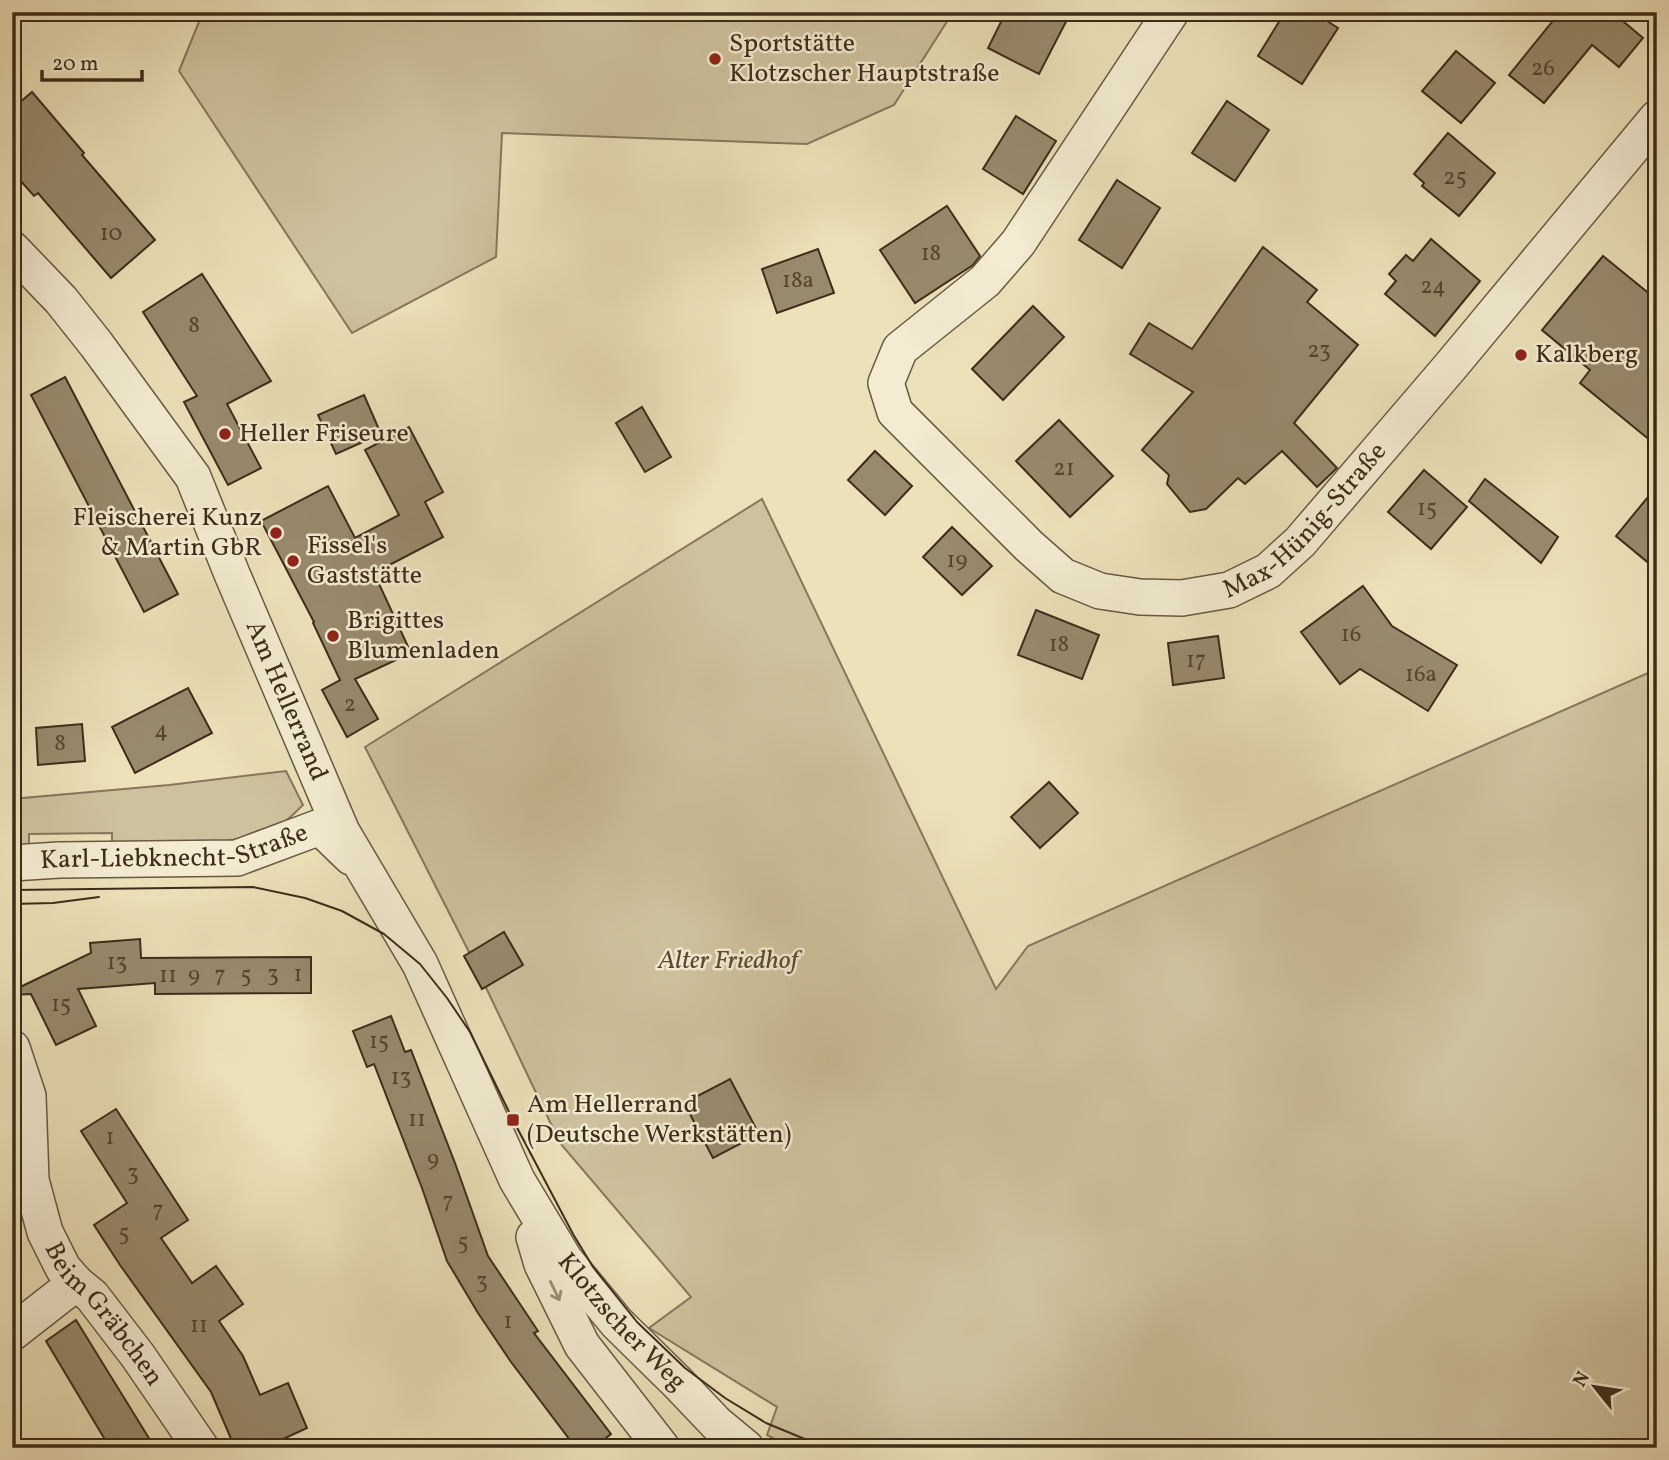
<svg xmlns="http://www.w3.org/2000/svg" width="1669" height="1460" viewBox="0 0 1669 1460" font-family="Vollkorn,serif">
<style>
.green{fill:#cec29e;stroke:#86775c;stroke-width:2}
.building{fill:#988a6d;stroke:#3d2c1a;stroke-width:2}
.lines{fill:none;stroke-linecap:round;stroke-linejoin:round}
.minor-casing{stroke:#695942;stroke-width:38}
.minor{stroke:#f3ecd2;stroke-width:35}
.tram{stroke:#3d2c1a;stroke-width:2}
.oneway{stroke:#988c76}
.poi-dot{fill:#8f2418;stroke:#f3ecd2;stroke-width:2.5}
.labels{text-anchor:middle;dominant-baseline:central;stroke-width:5;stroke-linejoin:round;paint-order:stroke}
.number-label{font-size:23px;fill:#54442f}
.poi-label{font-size:26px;fill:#3d2c1a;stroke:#f3ecd2;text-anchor:start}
.street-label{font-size:26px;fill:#3d2c1a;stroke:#f3ecd2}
.park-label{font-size:26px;font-style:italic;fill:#5a4a34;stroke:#f3ecd2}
</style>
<rect width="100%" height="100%" fill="#ece1b9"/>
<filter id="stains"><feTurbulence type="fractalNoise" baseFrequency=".00286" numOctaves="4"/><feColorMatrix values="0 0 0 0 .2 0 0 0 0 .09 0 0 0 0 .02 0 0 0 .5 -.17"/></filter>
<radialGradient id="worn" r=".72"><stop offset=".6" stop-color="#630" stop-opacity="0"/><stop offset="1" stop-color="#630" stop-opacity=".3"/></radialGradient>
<g class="green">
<polygon points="203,12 953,12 894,105 807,144 502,133 496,257 352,333 179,71"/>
<polygon points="762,499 996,989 1028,946 1657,669 1657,1448 791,1448 767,1435 777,1407 649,1328 691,1297 560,1143 470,954 365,747"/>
<path d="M286,771L303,805C296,811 290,819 282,823C230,850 169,846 112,847V833L29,834V848L12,849V799L169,785Z"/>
</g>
<g class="building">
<polygon points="1006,12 1071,12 1039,74 988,48"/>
<polygon points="1285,12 1313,12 1338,28 1302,84 1258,56"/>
<polygon points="1560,12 1612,12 1643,38 1619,67 1592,45 1544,103 1509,75"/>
<polygon points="1456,51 1495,83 1461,123 1422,91"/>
<polygon points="32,92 84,153 82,155 155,240 111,278 38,193 34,196 12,171 12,109"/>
<polygon points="1227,101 1269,130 1235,181 1192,153"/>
<polygon points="1016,116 1056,141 1023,194 983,169"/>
<polygon points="1448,133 1495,173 1459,216 1422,186 1424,183 1414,174"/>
<polygon points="1117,180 1160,208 1122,268 1079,240"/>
<polygon points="947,206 980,256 973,265 915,303 880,250"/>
<polygon points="1431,239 1480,281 1435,336 1385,294 1396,281 1389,274 1406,255 1413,261"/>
<polygon points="1263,247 1317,290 1307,302 1358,345 1294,423 1337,468 1317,487 1282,451 1245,484 1238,478 1206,509 1190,512 1167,484 1169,475 1142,450 1193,392 1130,354 1149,323 1192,349"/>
<polygon points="818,249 834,293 777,313 762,269"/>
<polygon points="1603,256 1657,300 1657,446 1580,383 1590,370 1542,330"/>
<polygon points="202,274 271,381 227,404 261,468 228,485 184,402 197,396 143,312"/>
<polygon points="1033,306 1064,337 1003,400 972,369"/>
<polygon points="65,377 178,594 144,612 31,395"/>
<polygon points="364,395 381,434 336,454 318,415"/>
<polygon points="642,407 671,457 645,472 616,423"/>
<polygon points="1059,420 1113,476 1070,517 1016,461"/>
<polygon points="409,427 443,492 425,502 443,537 374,573 411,653 355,679 378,719 347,737 322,690 340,680 313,623 314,622 261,521 328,486 355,538 399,515 365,450"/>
<polygon points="875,451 912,486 885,515 848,480"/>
<polygon points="1424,470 1467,507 1431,549 1388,512"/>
<polygon points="1485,479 1558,537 1541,563 1469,501"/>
<polygon points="1657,486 1657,570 1616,536"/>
<polygon points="952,527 992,566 962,595 923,557"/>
<polygon points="1363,586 1392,626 1457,665 1428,711 1360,669 1340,684 1301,632"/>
<polygon points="1036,610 1099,635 1082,679 1018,655"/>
<polygon points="1218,636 1224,678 1173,685 1168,643"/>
<polygon points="188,688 212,733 135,773 112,727"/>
<polygon points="82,724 85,761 38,765 36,728"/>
<polygon points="1049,782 1078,813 1040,848 1011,817"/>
<polygon points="504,932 523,965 482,989 464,956"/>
<polygon points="140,939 141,958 311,957 311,993 155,994 155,983 78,989 96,1026 56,1045 31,994 12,995 12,991 91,953 90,943"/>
<polygon points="391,1016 405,1052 411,1050 455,1163 488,1256 538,1331 534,1333 611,1434 593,1448 576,1448 511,1362 478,1313 447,1261 422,1188 374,1064 367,1067 353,1031"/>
<polygon points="730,1079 759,1134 713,1158 684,1103"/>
<polygon points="116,1109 188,1220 161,1238 192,1283 216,1266 243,1304 219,1321 243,1356 260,1395 288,1383 307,1428 281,1440 284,1448 235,1448 211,1392 120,1265 94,1225 127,1203 81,1131"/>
<polygon points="76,1320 155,1448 110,1448 46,1341"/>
</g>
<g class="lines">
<defs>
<g id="minor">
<path id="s1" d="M1171,12L1018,243L985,281L900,349L886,383L895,412L1029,546L1063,576L1100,591L1140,597L1182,598L1229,590L1268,571L1300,542L1450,367L1657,118"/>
<path id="s2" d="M12,249L61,300L96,344L193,477L232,574L342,832L420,964L517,1180L565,1260L617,1323L678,1383L717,1424L746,1448"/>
<path id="s3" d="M12,863L59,860L237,858L320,827L351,857"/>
<path id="s4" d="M12,1048L28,1096L31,1180L45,1232L63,1268L76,1283L92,1296L138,1356L201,1448"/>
<polyline points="534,1237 542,1264 582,1345 662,1448"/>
<polyline points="12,1333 76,1283"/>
</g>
</defs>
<use href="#minor" class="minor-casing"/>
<use href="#minor" class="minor"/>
<g class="tram">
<polyline points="12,890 253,887 305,898 342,911 384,934 420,964 447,998 470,1032 513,1120 573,1234 593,1267 637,1322 685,1368 725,1398 766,1423 807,1440 832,1448"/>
<polyline points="12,904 53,903 99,897"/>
<polyline points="1564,1448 1657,1441"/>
</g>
</g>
<defs><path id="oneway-shaft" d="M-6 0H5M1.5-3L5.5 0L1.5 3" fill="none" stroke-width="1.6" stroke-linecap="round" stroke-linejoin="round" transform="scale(1.75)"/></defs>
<use class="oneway" href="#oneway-shaft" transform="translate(555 1291) rotate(64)"/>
<g class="poi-dot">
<circle cx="715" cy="59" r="7"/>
<circle cx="1521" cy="355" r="7"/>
<circle cx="225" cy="434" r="7"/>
<circle cx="276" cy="533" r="7"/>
<circle cx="293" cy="561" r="7"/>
<circle cx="333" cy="636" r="7"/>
<rect x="506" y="1113" width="14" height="14" rx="3.5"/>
</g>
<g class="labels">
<g class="number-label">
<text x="1543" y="69">26</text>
<text x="1455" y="178">25</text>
<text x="111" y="234">10</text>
<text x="931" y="254">18</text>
<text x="798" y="281">18a</text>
<text x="1433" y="287">24</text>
<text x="194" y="326">8</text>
<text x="1319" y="351">23</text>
<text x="1064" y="469">21</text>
<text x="1427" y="509">15</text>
<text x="957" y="561">19</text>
<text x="1351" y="635">16</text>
<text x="1059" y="645">18</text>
<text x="1196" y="661">17</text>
<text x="1421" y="675">16a</text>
<text x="350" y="705">2</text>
<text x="161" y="731">4</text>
<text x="60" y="744">8</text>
<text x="117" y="963">13</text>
<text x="273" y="975">3</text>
<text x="298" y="975">1</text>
<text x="168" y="976">11</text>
<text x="194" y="976">9</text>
<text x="220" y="976">7</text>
<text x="246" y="976">5</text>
<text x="61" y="1005">15</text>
<text x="379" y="1042">15</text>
<text x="401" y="1078">13</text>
<text x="417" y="1120">11</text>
<text x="110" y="1138">1</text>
<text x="433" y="1160">9</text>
<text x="133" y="1174">3</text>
<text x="448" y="1202">7</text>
<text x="158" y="1211">7</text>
<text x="124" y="1234">5</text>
<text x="463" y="1243">5</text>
<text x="482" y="1282">3</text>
<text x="508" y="1322">1</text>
<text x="199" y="1326">11</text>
</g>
<g class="poi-label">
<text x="729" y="44">Sportstätte<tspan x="729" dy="30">Klotzscher Hauptstraße</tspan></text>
<text x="1535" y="355">Kalkberg</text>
<text x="239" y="434">Heller Friseure</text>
<text x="262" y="518" text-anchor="end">Fleischerei Kunz<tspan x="262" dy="30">&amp; Martin GbR</tspan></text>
<text x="307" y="546">Fissel's<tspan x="307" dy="30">Gaststätte</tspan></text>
<text x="347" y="621">Brigittes<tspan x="347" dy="30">Blumenladen</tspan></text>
<text x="527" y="1105">Am Hellerrand<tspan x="527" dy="30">(Deutsche Werkstätten)</tspan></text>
</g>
<g class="street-label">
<text stroke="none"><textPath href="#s1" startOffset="1012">Max-Hünig-Straße</textPath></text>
<text stroke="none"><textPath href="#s2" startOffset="534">Am Hellerrand</textPath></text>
<text stroke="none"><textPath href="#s3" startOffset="164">Karl-Liebknecht-Straße</textPath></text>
<text stroke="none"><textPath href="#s4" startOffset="290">Beim Gräbchen</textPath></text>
<text stroke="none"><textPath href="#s2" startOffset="1244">Klotzscher Weg</textPath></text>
</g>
<g class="park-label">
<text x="728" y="961">Alter Friedhof</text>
</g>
</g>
<rect width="1669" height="1460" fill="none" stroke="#ece1b9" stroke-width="42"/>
<rect x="14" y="14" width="1641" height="1432" fill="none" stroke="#3d2c1a" stroke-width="3.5"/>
<rect x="21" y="21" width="1627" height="1418" fill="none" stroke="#3d2c1a" stroke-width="2"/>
<g transform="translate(1595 1387) rotate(300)" stroke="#f3ecd2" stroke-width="5" paint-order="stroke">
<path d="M0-5L12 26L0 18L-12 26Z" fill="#3d2c1a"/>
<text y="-10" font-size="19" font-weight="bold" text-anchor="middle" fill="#3d2c1a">N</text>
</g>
<path d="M42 70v10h100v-10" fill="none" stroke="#3d2c1a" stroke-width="3.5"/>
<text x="52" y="70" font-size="21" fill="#3d2c1a" stroke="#f3ecd2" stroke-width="5" paint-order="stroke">20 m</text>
<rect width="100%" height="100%" filter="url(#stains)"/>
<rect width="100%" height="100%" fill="url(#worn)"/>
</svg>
